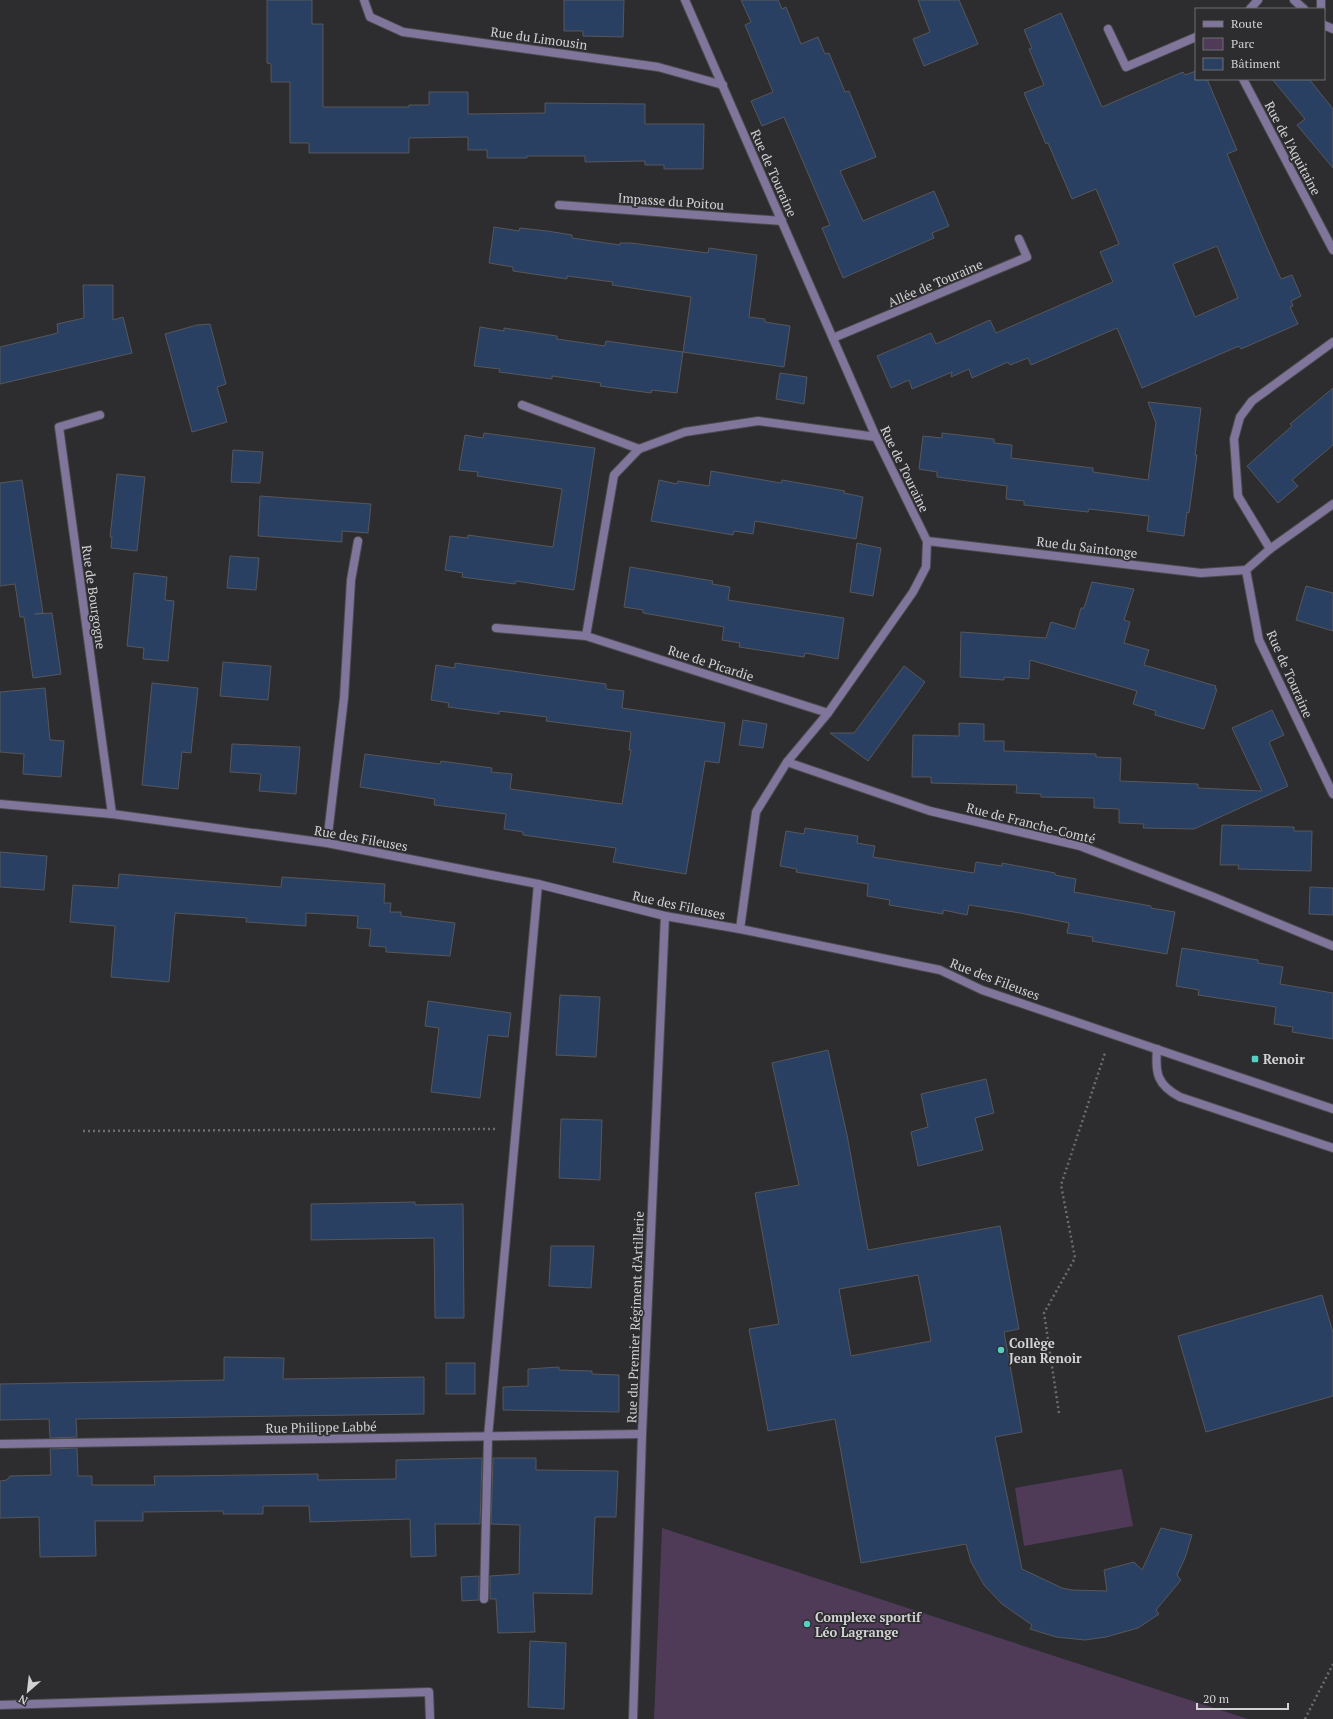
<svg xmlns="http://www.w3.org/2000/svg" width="1333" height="1719" viewBox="0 0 1333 1719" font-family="'PT Serif',serif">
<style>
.green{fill:#4f3a58}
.building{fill:#2a4063;stroke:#56575a;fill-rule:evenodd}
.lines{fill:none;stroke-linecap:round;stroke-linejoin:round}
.lane-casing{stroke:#4b4b4e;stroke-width:10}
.street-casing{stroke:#4b4b4e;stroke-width:10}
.path{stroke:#6d6d70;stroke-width:2.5;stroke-dasharray:2 3;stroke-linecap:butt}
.lane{stroke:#80769c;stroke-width:8}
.street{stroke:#80769c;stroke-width:8}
.poi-dot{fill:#57cec2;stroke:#2d2d30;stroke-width:1.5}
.labels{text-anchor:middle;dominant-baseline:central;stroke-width:3.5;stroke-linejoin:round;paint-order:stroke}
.street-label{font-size:13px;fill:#d2d2d4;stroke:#2d2d30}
.poi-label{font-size:13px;font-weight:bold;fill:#d2d2d4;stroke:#2d2d30;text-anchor:start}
</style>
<rect width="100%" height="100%" fill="#2d2d30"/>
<g class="green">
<polygon points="1122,1469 1133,1526 1024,1546 1015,1488"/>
<polygon points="662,1528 1248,1719 654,1719"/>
</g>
<g class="building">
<polygon points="267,0 312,0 312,24 323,24 323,107 409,107 409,105 429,105 429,92 468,92 468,114 545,113 545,103 645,104 645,124 704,124 703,169 664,169 664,165 645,165 645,161 585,162 585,156 527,156 527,158 487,158 487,150 468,150 468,137 409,138 409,153 309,153 309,143 290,143 290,82 271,82 271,64 267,63"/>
<polygon points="564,0 624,0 623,37 583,36 583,31 564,31"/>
<polygon points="741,0 778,0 782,9 786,7 801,44 818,37 825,54 829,53 845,92 849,91 876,157 840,171 863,221 934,191 949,226 932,233 934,238 843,278 822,228 830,225 784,117 762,126 751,101 773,92 745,25 751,22"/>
<polygon points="918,0 959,0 978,44 924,66 913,39 930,32"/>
<path d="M1061,13L1102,107L1183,72L1185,75L1196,71V79H1207L1237,150L1227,154L1267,248L1281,279L1292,275L1301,296L1291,301L1293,306L1290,307L1298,324L1241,349L1239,346L1142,388L1117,328L1031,365L1028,358L1010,365L1008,362L972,378L969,369L951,377L952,372L912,389L909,380L891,388L877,356L931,333L936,344L990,320L996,333L1113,282L1100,252L1119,244L1096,189L1072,199L1048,143L1046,144L1024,93L1044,85L1029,49L1032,48L1024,30ZM1217,246L1238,298L1195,317L1173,264Z"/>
<polygon points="1272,79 1309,79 1333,109 1333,168 1297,125 1305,119"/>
<polygon points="494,227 519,231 520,228 547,231 572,235 572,238 620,245 620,243 631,243 708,253 709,248 757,255 749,317 765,319 765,322 790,326 784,367 683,352 691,297 612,285 613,282 567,276 567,279 513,271 513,267 489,263"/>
<polygon points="83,285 113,285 113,320 123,317 132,353 0,384 0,347 58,333 57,324 84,318"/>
<polygon points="210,324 226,384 217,387 227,422 192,432 165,334 197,325"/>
<polygon points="480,327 504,331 504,328 557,336 557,339 605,346 606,341 683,352 677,393 652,390 651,393 600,386 601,383 552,376 552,379 499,372 500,369 474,366"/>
<polygon points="780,373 807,377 804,404 776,399"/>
<polygon points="1333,388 1333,445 1292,480 1298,486 1278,503 1247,466 1292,426 1290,424"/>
<polygon points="1148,402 1201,408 1195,455 1197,455 1189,513 1187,512 1184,536 1147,531 1149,516 1089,509 1088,512 1024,505 1024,501 1006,499 1007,486 937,477 937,472 919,469 923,436 942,438 942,433 994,439 994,443 1012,445 1011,458 1093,468 1093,472 1148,480 1156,423"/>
<polygon points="484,433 595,448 574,590 516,581 515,584 462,577 463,573 445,570 450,536 468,538 468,535 553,547 562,489 477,476 478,472 459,470 465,435 483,438"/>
<polygon points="233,450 263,452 260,483 231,482"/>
<polygon points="711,471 781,483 782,480 845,491 844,493 863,497 856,539 755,521 753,534 734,531 733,535 651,521 659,480 677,484 678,481 709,486"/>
<polygon points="117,474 145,477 137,551 111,548 112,537 110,537"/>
<polygon points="22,480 43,613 35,614 52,613 61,674 33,678 24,617 20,617 15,584 0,586 0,483"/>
<polygon points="260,496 371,504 368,533 342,531 342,542 258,536"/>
<polygon points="857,543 881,548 873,596 850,592"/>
<polygon points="230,556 259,558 256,590 227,588"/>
<polygon points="630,567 713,581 712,584 730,587 728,600 844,618 838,659 805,653 804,657 739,647 740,643 722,640 724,627 643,613 643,610 624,607"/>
<polygon points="134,573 167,577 165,600 174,601 168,661 143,659 144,648 127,646"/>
<polygon points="1092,582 1134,589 1124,620 1130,622 1124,643 1149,650 1144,665 1216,686 1215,689 1217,689 1204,729 1155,715 1156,711 1133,704 1137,691 1030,660 1029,679 1004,677 1004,680 960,677 961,632 1046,638 1051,622 1075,629 1081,608 1084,608"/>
<polygon points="1306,586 1333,593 1333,631 1296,620"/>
<polygon points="223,662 271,666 268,700 220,696"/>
<polygon points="455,663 606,684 606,689 624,691 622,708 725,723 719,763 705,761 686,874 613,862 616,848 523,835 523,832 504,829 506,814 434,805 435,799 360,787 365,754 440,764 441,761 492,768 491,772 512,774 510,789 622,804 631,750 629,750 631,732 546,721 547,717 499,711 499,714 448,707 449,703 431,700 436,665 455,668"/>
<polygon points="904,666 925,682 868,761 830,733 854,733"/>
<polygon points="152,683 198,688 191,753 182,752 178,789 142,785"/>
<polygon points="45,688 50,740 64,741 61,777 23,774 24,754 0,752 0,692"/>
<polygon points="1272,710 1284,735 1269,742 1288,786 1194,829 1143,828 1144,824 1119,823 1119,809 1094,808 1094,798 1041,797 1041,794 1016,793 1017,785 931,783 931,777 912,777 913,735 959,736 959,723 984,724 984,741 1004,741 1004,751 1096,754 1096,757 1121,758 1120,781 1198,784 1198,788 1262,791 1232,728"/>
<polygon points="743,720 767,724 763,748 739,745"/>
<polygon points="232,744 300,747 296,794 259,791 261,774 230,772"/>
<polygon points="1222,825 1294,827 1294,831 1312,831 1311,871 1238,869 1239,865 1220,865"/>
<polygon points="805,828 858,836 857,843 875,846 873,857 974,873 976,862 1002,866 1002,863 1055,873 1055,875 1076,879 1074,892 1151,906 1151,908 1175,912 1167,954 1092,941 1093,937 1067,933 1069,923 1020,913 969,905 967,915 943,910 943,914 889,905 890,900 867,896 868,884 796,872 797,869 780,866 786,831 804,834"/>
<polygon points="0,852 47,856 44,890 0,887"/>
<polygon points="119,874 281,887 282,877 385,884 384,903 391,903 390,912 401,912 401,916 455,923 450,956 386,952 386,947 369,946 371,929 357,928 358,916 306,913 306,926 246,922 247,918 175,913 169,982 111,977 115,926 70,922 73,885 118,888"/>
<polygon points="1310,887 1333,888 1333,915 1309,914"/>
<polygon points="1182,948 1258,960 1258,963 1283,967 1280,984 1333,993 1333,1039 1292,1032 1293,1027 1274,1024 1276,1007 1198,995 1199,990 1176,986"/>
<polygon points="560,995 600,997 596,1057 556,1055"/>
<polygon points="428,1001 511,1013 508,1037 488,1035 480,1098 431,1092 439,1028 425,1026"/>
<path d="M828,1050L847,1135L868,1250L1000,1226L1019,1329L1004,1332L1022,1432L995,1437L1022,1569L1062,1588L1072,1590L1107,1591L1104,1570L1134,1562L1142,1570L1161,1528L1192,1535L1185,1558L1177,1575L1181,1580L1156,1610L1159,1614L1138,1628L1106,1637L1085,1640L1056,1637L1030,1629L1032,1625L1002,1604L984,1585L971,1562L966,1544L861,1563L835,1419L768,1431L749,1329L779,1324L755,1193L799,1185L772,1063ZM918,1275L931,1341L851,1356L839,1289Z"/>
<polygon points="986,1079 994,1113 975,1118 983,1150 918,1166 911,1132 928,1127 921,1094"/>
<polygon points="561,1119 602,1120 600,1180 559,1178"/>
<polygon points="415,1202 415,1205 463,1204 464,1318 435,1318 434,1238 311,1240 311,1204"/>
<polygon points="551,1246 594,1246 591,1288 549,1286"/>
<polygon points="1322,1295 1333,1333 1333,1396 1206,1432 1178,1336"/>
<polygon points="224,1357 284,1358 283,1379 424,1377 424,1414 76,1419 77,1437 50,1438 49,1419 0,1420 0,1384 224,1380"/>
<rect x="446" y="1363" width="29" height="31"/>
<polygon points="559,1367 559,1370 592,1371 592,1374 619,1375 619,1412 503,1410 503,1387 528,1386 528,1369"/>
<polygon points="77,1448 78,1476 92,1476 92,1485 155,1485 154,1476 181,1476 318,1474 318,1480 396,1479 396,1460 482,1458 480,1524 435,1524 436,1556 411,1557 410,1519 310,1522 309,1506 263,1506 263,1514 223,1514 223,1511 143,1512 143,1521 95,1521 96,1556 40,1557 39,1517 0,1518 0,1481 7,1480 10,1476 51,1475 50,1449"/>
<polygon points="493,1458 536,1458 536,1470 618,1471 616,1517 595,1517 592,1594 533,1593 535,1632 498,1633 496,1599 490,1599 490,1576 519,1574 520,1525 491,1524"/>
<polygon points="479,1576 479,1600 462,1601 461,1577"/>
<polygon points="530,1641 566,1643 564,1709 528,1707"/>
</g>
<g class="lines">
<defs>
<g id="lane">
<polyline points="327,843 344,698 351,580 358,541"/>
<path d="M1157,1049C1155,1073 1157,1085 1180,1097L1333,1148"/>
<polyline points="484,1599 488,1437 538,884"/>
<polyline points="0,1705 429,1692 430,1719"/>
</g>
<g id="street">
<polyline points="364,0 370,17 403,32 658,67 723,85"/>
<polyline points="685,0 876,437 927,541 926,567 913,592 828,713 787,762 756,812 740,929"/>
<polyline points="1294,0 1304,9"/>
<polyline points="1250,9 1258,0"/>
<polyline points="1321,9 1321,0"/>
<polyline points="1324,25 1333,29"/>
<polyline points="1108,29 1126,67 1196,37"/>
<polyline points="1243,79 1333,250"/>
<polyline points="559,205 782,221"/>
<polyline points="833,338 1027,257 1019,239"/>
<polyline points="522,405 639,449"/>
<polyline points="100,415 59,427 112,814"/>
<polyline points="1333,504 1270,549 1246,570 1259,640 1333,794"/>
<polyline points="927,541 1201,573 1246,570"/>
<polyline points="1270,549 1238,496 1234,439 1240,417 1252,401 1333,342"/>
<polyline points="496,628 586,636"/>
<polyline points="828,713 586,636 614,475 639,449 685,432 758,421 876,437"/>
<polyline points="787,762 930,811 1080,846 1211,896 1333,946"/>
<polyline points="0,804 112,814 327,843 538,884 665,916 740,929 940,970 982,990 1333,1109"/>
<polyline points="0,1444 642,1434"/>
<polyline points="633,1719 642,1434 665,916"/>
</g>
</defs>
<use href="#lane" class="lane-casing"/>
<use href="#street" class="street-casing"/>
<g class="path">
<polyline points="83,1131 497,1129"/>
<polyline points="1059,1413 1044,1313 1075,1258 1061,1185 1105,1053"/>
<polyline points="1305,1719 1333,1664"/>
</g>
<use href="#lane" class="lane"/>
<use href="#street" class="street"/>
</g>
<g class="poi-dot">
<rect x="1251" y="1055" width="8" height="8" rx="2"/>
<circle cx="1001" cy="1350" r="4"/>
<circle cx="807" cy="1624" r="4"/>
</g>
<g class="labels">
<g class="street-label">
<text transform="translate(539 38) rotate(8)">Rue du Limousin</text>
<text transform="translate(1293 148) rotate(62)">Rue de l'Aquitaine</text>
<text transform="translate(774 173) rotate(66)">Rue de Touraine</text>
<text transform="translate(671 201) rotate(4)">Impasse du Poitou</text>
<text transform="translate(935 283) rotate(-23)">Allée de Touraine</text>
<text transform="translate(905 469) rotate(64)">Rue de Touraine</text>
<text transform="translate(1087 547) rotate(7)">Rue du Saintonge</text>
<text transform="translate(94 597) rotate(82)">Rue de Bourgogne</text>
<text transform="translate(711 663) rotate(18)">Rue de Picardie</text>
<text transform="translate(1290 674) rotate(66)">Rue de Touraine</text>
<text transform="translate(1031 823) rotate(14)">Rue de Franche-Comté</text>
<text transform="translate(361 838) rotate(10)">Rue des Fileuses</text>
<text transform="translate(679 905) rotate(12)">Rue des Fileuses</text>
<text transform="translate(995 979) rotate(21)">Rue des Fileuses</text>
<text transform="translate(635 1317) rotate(-88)">Rue du Premier Régiment d'Artillerie</text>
<text transform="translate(321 1427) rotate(-1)">Rue Philippe Labbé</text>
</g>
<g class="poi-label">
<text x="1263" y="1059">Renoir</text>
<text x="1009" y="1343">Collège<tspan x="1009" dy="15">Jean Renoir</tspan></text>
<text x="815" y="1617">Complexe sportif<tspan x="815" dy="15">Léo Lagrange</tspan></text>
</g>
</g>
<rect x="1195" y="8" width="130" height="72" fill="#2d2d30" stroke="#6f6f72"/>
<rect x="1203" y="21" width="20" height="6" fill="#80769c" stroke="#6f6f72"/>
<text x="1231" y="28" font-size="12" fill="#d2d2d4">Route</text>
<rect x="1203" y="38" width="20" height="12" fill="#4f3a58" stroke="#6f6f72"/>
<text x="1231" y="48" font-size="12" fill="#d2d2d4">Parc</text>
<rect x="1203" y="58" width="20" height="12" fill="#2a4063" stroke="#6f6f72"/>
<text x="1231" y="68" font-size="12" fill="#d2d2d4">Bâtiment</text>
<g transform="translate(28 1691) rotate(208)" stroke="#2d2d30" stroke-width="3" paint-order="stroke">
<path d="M0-3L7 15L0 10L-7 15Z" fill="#d2d2d4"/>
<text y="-6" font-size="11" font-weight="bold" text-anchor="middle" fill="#d2d2d4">N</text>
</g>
<path d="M1197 1703v6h91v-6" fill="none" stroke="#d2d2d4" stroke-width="2"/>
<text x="1203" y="1703" font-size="12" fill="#d2d2d4" stroke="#2d2d30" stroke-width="3" paint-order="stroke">20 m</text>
</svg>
